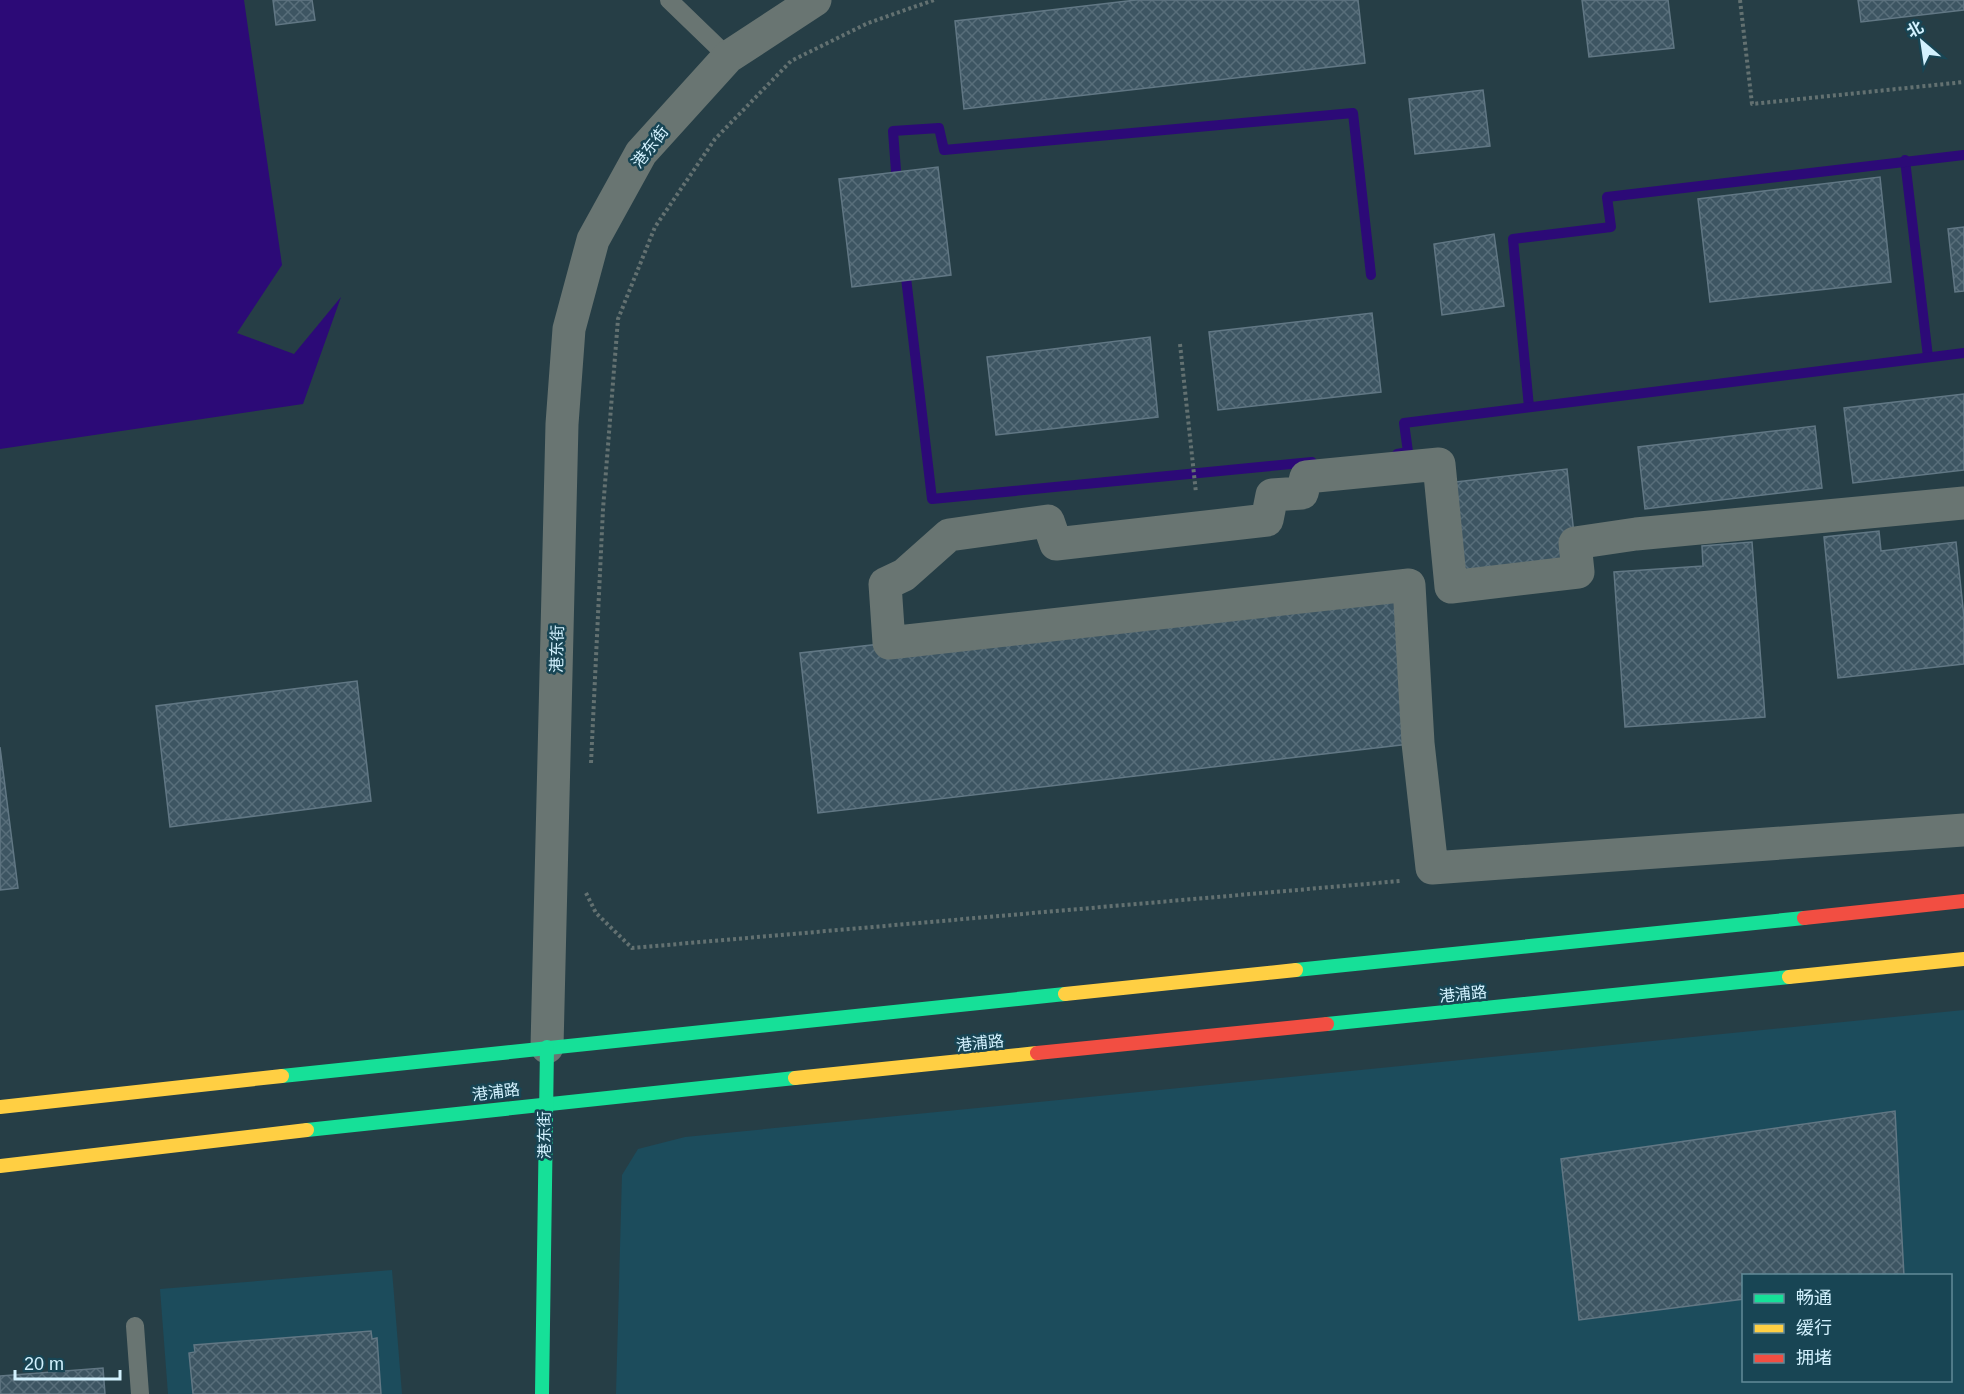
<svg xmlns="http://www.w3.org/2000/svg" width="1964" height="1394" viewBox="0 0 1964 1394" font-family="Helvetica,'Noto Sans SC',sans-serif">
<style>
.built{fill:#1c4c5c;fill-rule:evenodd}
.water{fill:#2c0a77}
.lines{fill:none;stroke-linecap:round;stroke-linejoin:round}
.stream{stroke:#2c0a77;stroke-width:10}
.building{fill:url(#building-cross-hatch);stroke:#617784;stroke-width:1.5}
.path{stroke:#637171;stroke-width:4;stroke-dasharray:3 3;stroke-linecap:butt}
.lane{stroke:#697572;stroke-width:18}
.street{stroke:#697572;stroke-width:33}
.fast{stroke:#16e098;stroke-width:14}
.slow{stroke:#ffcf43;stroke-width:14}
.jam{stroke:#f24e42;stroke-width:14}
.labels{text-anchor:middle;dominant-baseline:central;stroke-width:5;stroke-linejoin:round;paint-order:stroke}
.street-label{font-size:16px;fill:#d2f1fe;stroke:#184554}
</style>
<defs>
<pattern id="building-cross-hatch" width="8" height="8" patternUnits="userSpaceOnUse" patternTransform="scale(1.5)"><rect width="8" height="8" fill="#3d5562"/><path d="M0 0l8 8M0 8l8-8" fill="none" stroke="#586e7a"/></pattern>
</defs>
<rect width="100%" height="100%" fill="#263e46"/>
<g class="built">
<path d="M1964,1010V1394H616L622,1175L638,1149L685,1137ZM1744,1276H1950V1380H1744Z"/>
<polygon points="392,1270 402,1394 168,1394 160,1289"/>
</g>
<polygon class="water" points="0,0 244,0 282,265 237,333 294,354 341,297 303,404 0,449"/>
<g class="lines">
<g class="stream">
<polyline points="1905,160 1928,357"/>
<polyline points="897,184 893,131 939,128 944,150 1353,113 1371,275"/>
<polyline points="905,269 932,499 1312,462"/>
<polyline points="1529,407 1513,239 1611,227 1607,197 1964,155"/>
<polyline points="1397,454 1408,452 1404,423 1964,353"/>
</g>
</g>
<g class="building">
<polygon points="273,0 312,0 315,20 276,25"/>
<polygon points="1136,0 1358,0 1365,63 964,109 955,21"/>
<polygon points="1582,0 1668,0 1674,48 1589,57"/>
<polygon points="1858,0 1964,0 1964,10 1861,22"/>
<polygon points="1483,90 1490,146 1415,154 1409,99"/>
<polygon points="938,167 951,275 852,287 839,179"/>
<polygon points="1880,177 1891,282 1710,302 1698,199"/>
<polygon points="1964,227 1964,291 1955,292 1948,229"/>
<polygon points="1494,234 1504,306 1442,315 1434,244"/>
<polygon points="1372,313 1381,392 1218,410 1209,332"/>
<polygon points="1150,337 1158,417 996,435 987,357"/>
<polygon points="1964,394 1964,470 1853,483 1844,408"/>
<polygon points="1815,426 1822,488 1645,509 1638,447"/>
<polygon points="1567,469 1578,572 1451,587 1439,484"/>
<polygon points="1879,531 1881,551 1956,542 1964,617 1964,664 1838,678 1824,537"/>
<polygon points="1752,542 1765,717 1625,727 1614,572 1703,566 1702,546"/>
<polygon points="1409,585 1418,743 818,813 800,653"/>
<polygon points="357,681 371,801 170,827 156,706"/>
<polygon points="0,747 18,888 0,890"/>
<polygon points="1895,1111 1904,1276 1744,1276 1744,1299 1579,1320 1561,1159"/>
<polygon points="371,1331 372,1339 377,1338 381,1394 193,1394 189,1353 195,1352 194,1345"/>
<polygon points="103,1368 105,1394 0,1394 0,1376"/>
</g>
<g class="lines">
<g class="path">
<polyline points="1740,0 1752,104 1964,82"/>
<polyline points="1180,344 1196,493"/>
<polyline points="591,763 603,509 618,319 655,227 715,139 791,61 868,23 934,0"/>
<polyline points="586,893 596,913 632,948 1400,881"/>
</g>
<g class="lane">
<polyline points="669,0 728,57"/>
<polyline points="135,1326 140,1394"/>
</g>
<g class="street">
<polyline points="1964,503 1636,534 1575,543 1578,572 1451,587 1439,464 1306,477 1302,493 1272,495 1267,520 1056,544 1048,521 949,535 904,575 885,584 889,643 1409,585 1418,743 1432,868 1964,830"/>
<polyline points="547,1047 562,424 569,329 593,240 641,153 728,57 815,0"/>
</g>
<g class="fast">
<polyline points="1296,970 1804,918"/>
<polyline points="1327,1024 1789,977"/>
<polyline points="282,1076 1065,994"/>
<polyline points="307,1130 795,1078"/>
<polyline points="542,1394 547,1047"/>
</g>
<g class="slow">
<polyline points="1789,977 1964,959"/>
<polyline points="1065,994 1296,970"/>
<polyline points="795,1078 1037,1053"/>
<polyline points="0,1107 282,1076"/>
<polyline points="0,1166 307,1130"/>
</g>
<g class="jam">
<polyline points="1804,918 1964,901"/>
<polyline points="1037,1053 1327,1024"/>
</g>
</g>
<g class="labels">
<g class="street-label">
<text transform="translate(650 147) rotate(-52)">港东街</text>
<text transform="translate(557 649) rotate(-89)">港东街</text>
<text transform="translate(1463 994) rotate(-6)">港浦路</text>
<text transform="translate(980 1043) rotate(-6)">港浦路</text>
<text transform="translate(496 1092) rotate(-7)">港浦路</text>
<text transform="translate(544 1135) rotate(-90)">港东街</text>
</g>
</g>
<rect x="1742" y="1274" width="210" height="108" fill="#184554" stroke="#628a98" stroke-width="1.5"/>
<rect x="1754" y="1294" width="30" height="9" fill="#16e098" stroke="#628a98" stroke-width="1.5"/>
<text x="1796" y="1304" font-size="18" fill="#d2f1fe">畅通</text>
<rect x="1754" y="1324" width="30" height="9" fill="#ffcf43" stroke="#628a98" stroke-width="1.5"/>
<text x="1796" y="1334" font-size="18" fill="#d2f1fe">缓行</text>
<rect x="1754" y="1354" width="30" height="9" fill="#f24e42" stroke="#628a98" stroke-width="1.5"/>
<text x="1796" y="1364" font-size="18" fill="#d2f1fe">拥堵</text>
<g transform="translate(1922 42) rotate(331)" stroke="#184554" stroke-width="4.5" paint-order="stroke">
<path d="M0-4.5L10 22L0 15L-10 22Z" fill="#d2f1fe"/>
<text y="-9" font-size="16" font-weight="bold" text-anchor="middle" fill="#d2f1fe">北</text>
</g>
<path d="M15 1370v9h105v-9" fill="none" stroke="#d2f1fe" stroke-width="3"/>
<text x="24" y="1370" font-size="18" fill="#d2f1fe" stroke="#184554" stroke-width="4.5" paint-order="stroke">20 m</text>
</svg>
